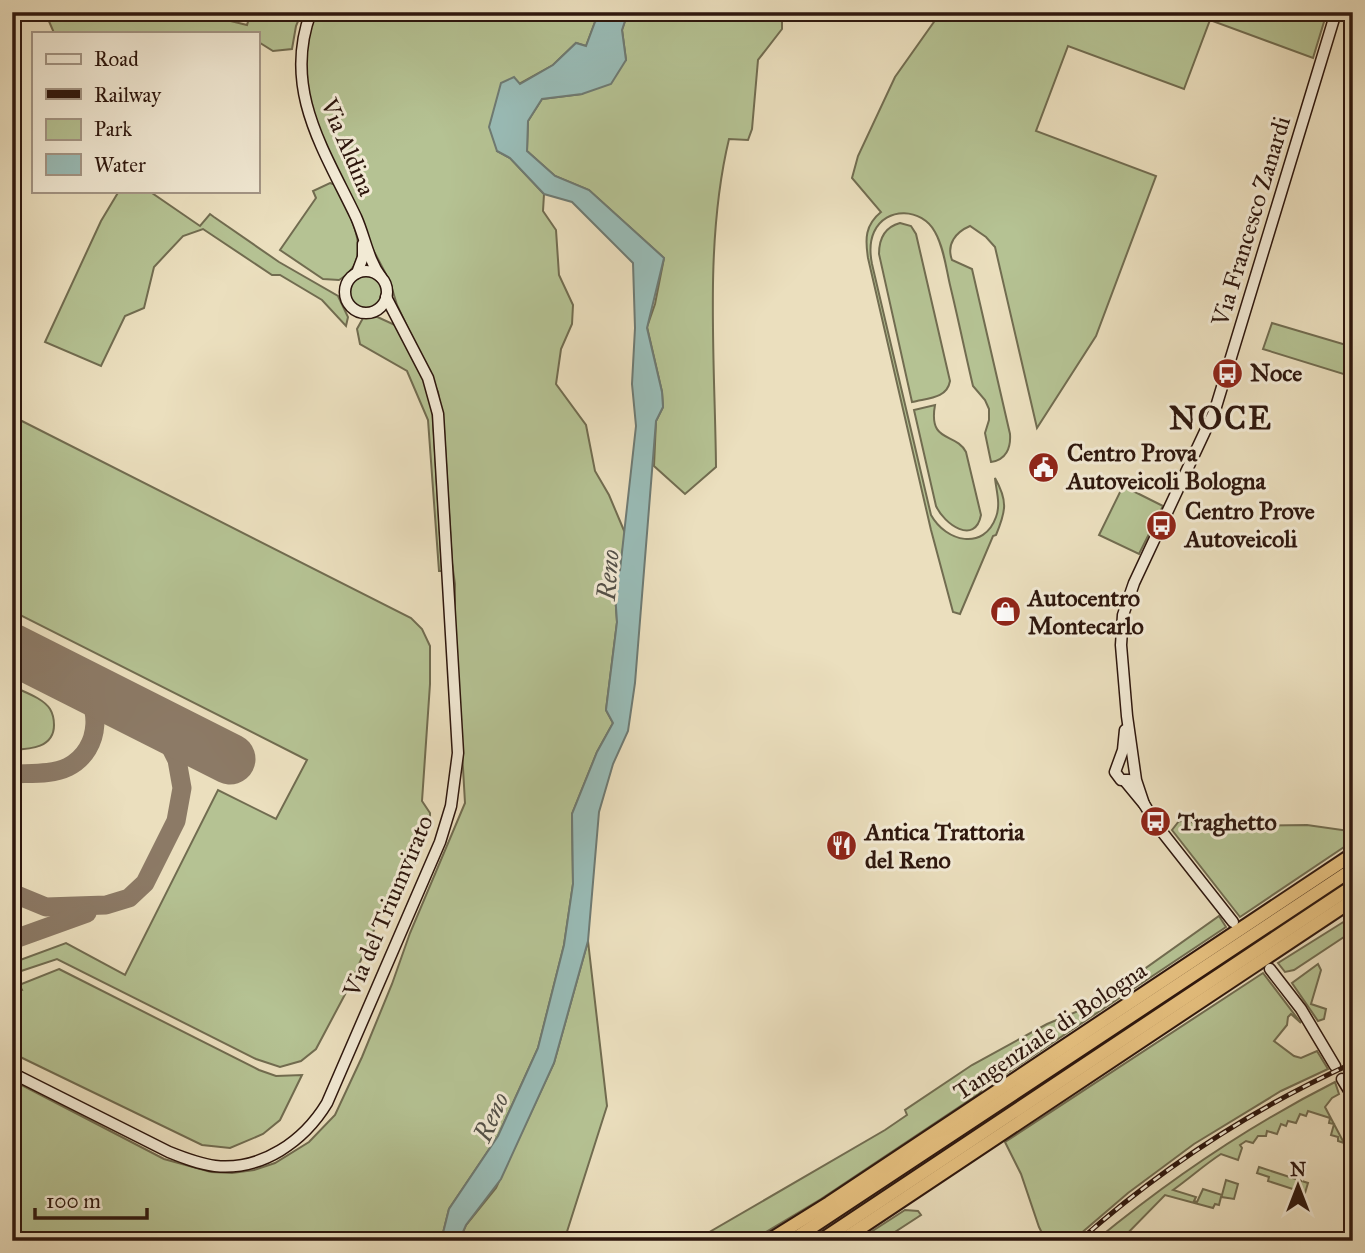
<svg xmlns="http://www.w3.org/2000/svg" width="1365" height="1253" viewBox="0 0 1365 1253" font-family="'IM FELL Great Primer',serif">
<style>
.green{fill:#b5c293;stroke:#716c50;stroke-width:2}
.water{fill:#99bcb7;stroke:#6e7a73;stroke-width:2}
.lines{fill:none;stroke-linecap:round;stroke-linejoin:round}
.taxiway{stroke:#8c7a66;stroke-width:19}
.runway{stroke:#8c7a66;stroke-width:51}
.secondary-casing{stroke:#2d160d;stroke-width:13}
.highway-casing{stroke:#2d160d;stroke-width:16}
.secondary{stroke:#f2ead5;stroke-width:10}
.highway{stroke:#e6c07f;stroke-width:12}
.rail-casing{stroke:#2d160d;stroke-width:5}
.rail{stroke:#f2ead5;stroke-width:2.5;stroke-dasharray:8;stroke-linecap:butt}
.labels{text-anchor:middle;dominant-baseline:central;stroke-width:6;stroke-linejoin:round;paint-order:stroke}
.street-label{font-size:24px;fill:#2d160d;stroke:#f2ead5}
.poi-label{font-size:24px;font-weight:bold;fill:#2d160d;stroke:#f2ead5;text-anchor:start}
.water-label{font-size:26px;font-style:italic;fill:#535048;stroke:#f2ead5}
.district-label{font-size:32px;font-weight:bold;letter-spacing:2px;fill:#2d160d;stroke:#f2ead5}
</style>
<rect width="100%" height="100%" fill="#ebdfbe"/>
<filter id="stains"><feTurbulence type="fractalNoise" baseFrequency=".00286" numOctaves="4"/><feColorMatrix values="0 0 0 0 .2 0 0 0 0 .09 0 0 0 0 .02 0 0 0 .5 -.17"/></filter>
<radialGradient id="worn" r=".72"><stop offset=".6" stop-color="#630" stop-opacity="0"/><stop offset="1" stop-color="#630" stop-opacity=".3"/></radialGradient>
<g class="green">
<polygon points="45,12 194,12 247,25 251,12 302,12 296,26 292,49 273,51 257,41 257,33 54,33"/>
<polygon points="311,12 605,12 595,22 586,46 576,43 553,65 519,84 497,151 510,158 544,194 543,211 556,230 559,275 573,305 572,324 561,349 556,384 586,425 595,471 609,495 625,533 620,570 614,578 617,622 606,710 613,723 597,752 572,814 573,884 564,945 538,1048 498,1136 449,1209 441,1241 12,1241 12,1080 164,1159 211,1172 232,1173 254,1170 275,1163 309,1142 335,1115 362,1057 392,984 410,933 465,803 455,629 455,584 452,563 444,429 438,392 397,305 390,282 321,150 298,86 300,47"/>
<path d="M628,12H782V29L758,60L752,129L748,140L729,139C704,243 715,361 716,467L685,494L654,466L656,421L663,407L662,392L647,327L655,304L664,258L589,190L555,176L527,151L528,121L542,99L582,94L626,60L622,30Z"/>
<path d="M941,12H1327L1313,58L1210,20L1184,89L1068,46L1036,131L1156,176L1096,336L1037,428L995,247L986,237L970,226C956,232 946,244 952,260L972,269L1010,434C1011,448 1006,460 991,462L985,433L989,420V409L985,400L973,386C965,352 958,318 950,285C946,268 944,248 935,232C922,208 886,206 874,232C869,243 870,254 872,264L931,515C946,542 984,551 996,517C1001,504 996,490 995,478C1008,501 1006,511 996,535L993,536L960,614L953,612L931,530L868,258C865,239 865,225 881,212L852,178L858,156L895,77Z"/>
<path d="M330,183L336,185C349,215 377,258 339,280L323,279L280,250L316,198L313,191Z"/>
<polygon points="119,191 149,191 200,226 210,214 214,217 279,262 338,296 348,317 346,326 322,300 280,275 272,275 203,229 183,236 154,267 144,308 125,316 101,366 45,342 101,221"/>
<path d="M900,223L911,226L916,234L950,381C947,399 927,398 912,402L879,254C879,238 885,227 900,223Z"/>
<circle cx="366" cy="292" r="16"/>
<polygon points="373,315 395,325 420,371 432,402 442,571 439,571 428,420 407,371 360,344 357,329 363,318"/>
<polygon points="1272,323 1353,347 1353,377 1263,349"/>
<path d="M935,405C928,444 956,432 966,452L981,515C975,546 944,524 936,506L914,410Z"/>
<polygon points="12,416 411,618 422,629 430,646 430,684 422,801 430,813 430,826 407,880 391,891 350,985 316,1049 301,1061 280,1067 256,1059 57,959 12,974 12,963 66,943 125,975 218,790 276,819 307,760 12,611"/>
<polygon points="1123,486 1163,506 1139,554 1099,535"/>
<path d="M12,686C24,692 43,698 50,709C53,714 54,720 54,725C54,748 30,749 12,750Z"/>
<polygon points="1179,821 1232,826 1307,825 1349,831 1353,829 1353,841 1240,917 1172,830"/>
<polygon points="1219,916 1226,927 1007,1073 991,1079 991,1081 983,1086 980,1093 821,1199 751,1241 694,1241 885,1130 907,1115 905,1110 972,1065 1047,1024 1095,1004"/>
<polygon points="1353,916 1353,931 1294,970 1285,972 1278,963"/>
<polygon points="588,941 607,1106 564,1241 459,1241 466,1225 496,1188 554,1063"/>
<polygon points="1318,964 1321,970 1311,1004 1326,1009 1324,1019 1318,1021 1292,983"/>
<polygon points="59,969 259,1070 276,1076 302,1075 280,1120 263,1134 230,1148 202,1145 12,1053 12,993 22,990 19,985"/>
<polygon points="1263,973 1301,1023 1291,1014 1288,1017 1287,1025 1274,1041 1294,1056 1301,1058 1317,1051 1328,1069 1281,1091 1194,1144 1128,1193 1072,1241 1046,1241 1039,1227 1021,1174 1005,1142"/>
<path d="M1335,1082L1339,1094L1332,1098L1325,1107L1344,1143L1338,1141V1137L1331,1135L1334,1124L1329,1123L1330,1118L1308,1111L1306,1116L1300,1114L1296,1123L1288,1121L1286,1126L1281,1124L1277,1134L1267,1131L1266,1136H1258L1253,1143L1246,1141L1240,1145L1242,1148L1238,1160L1221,1154C1204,1165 1190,1178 1173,1190L1196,1197L1194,1201L1197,1202L1203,1189L1222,1195L1226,1180L1238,1184L1234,1199L1221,1197L1219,1205L1215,1204L1213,1208L1165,1195L1120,1241H1095C1170,1179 1248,1126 1335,1082Z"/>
<polygon points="1259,1167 1308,1183 1305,1193 1268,1181 1269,1177 1257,1173"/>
<polygon points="905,1210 918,1211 921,1215 881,1241 857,1241"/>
</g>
<polygon class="water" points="605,12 628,12 622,30 626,60 611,84 582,94 542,99 528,121 527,151 555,176 589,190 664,258 647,328 662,392 663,407 656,421 635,683 628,731 613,764 599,812 588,941 554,1063 501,1179 466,1225 459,1241 441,1241 449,1209 498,1136 538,1048 564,945 573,884 572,814 597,752 613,723 606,710 617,622 614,578 620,570 636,426 632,384 635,328 633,263 572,202 544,194 510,158 497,151 489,127 501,83 514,77 520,84 553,65 576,43 586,46 595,22"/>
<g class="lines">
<g class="taxiway">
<path d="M12,774C30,773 52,775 68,767C102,750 104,700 73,679"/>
<polyline points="12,893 46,907 106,905 129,898 145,883 176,821 182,788 177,760 168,742 139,713"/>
<polyline points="12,940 87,913"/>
</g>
<polyline class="runway" points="12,649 230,759"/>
<defs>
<g id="secondary">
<path d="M311,12C282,89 324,150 356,217C365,237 368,260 381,277"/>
<circle cx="366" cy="292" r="21"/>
<polyline points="357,273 363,257 363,244"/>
<polyline points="1125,730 1123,750 1115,772 1121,780 1129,780"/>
<polyline points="1125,781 1144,804 1159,828 1233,922"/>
<polyline points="1144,804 1136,780 1127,716 1121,645 1123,615 1134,583 1215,410 1336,12"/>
<polyline points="1270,969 1301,1009 1335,1066"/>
<path d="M12,1073L169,1152C184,1158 199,1164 215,1166C262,1171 304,1141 327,1103L440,842L451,806L458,753L438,414L428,378L386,297"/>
<polyline points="1342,1079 1353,1097"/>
</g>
<g id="highway">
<polyline points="768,1241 829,1203 1353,854"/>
<polyline points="791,1241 1353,869"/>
<polyline points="820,1241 1353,886"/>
<polyline points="841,1241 1353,900"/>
</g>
</defs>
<use href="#secondary" class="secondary-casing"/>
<use href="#highway" class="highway-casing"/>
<use href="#secondary" class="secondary"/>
<use href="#highway" class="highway"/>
<defs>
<path id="rail" d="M1079,1241C1160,1169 1254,1108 1353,1063"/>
</defs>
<use href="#rail" class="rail-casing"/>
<use href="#rail" class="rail"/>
</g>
<defs>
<symbol id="bus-disc" viewBox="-11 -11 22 22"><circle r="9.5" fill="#8f2418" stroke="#f2ead5"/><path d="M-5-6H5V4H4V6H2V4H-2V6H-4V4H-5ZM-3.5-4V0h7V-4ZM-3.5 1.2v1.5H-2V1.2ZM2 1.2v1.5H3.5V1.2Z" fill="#fff"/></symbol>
<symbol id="civic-disc" viewBox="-11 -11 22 22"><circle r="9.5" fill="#8f2418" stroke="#f2ead5"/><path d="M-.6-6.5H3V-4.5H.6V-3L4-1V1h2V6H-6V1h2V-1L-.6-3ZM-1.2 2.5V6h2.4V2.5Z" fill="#fff"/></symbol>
<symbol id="shop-disc" viewBox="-11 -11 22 22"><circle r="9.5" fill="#8f2418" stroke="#f2ead5"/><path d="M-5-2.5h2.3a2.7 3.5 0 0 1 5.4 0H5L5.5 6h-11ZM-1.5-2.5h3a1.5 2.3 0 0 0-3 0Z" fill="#fff"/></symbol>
<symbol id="restaurant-disc" viewBox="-11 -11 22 22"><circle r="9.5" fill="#8f2418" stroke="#f2ead5"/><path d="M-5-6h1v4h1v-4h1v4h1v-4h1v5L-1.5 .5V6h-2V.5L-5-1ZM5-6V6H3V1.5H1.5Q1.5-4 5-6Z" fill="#fff"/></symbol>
</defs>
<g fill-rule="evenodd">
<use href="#bus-disc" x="1210" y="356" width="35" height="35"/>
<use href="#civic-disc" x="1026" y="450" width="35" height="35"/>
<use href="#bus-disc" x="1144" y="508" width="35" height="35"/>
<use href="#shop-disc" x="988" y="594" width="35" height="35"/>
<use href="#bus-disc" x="1138" y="804" width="35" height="35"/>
<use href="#restaurant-disc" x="824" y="828" width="35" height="35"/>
</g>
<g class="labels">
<g class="street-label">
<text transform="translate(348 147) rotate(67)">Via Aldina</text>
<text transform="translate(1251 221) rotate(-73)">Via Francesco Zanardi</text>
<text transform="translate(388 906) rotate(-67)">Via del Triumvirato</text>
<text transform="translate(1050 1031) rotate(-34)">Tangenziale di Bologna</text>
</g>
<g class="poi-label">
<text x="1250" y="373">Noce</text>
<text x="1067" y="453">Centro Prova<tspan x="1067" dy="28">Autoveicoli Bologna</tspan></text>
<text x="1185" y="511">Centro Prove<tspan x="1185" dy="28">Autoveicoli</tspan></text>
<text x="1028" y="598">Autocentro<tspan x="1028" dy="28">Montecarlo</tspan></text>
<text x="1178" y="822">Traghetto</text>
<text x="865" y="832">Antica Trattoria<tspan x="865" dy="28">del Reno</tspan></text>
</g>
<g class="water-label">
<text transform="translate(608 575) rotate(-85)">Reno</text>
<text transform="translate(491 1117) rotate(-66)">Reno</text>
</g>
<g class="district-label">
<text x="1221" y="418">NOCE</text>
</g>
</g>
<rect width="1365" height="1253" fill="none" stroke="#ebdfbe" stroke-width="42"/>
<rect x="14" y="14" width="1337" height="1225" fill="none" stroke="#2d160d" stroke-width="3.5"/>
<rect x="21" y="21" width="1323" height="1211" fill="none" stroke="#2d160d" stroke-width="2"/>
<rect x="32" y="32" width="228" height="161" fill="#f2ead5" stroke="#a39585" stroke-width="2"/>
<rect x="46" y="54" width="35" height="10" fill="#f2ead5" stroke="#a39585" stroke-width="2"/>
<text x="94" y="66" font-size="21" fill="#2d160d">Road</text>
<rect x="46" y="89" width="35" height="10" fill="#2d160d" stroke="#a39585" stroke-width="2"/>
<text x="94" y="102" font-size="21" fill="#2d160d">Railway</text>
<rect x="46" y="119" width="35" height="21" fill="#b5c293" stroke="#a39585" stroke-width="2"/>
<text x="94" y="136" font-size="21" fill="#2d160d">Park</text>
<rect x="46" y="154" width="35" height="21" fill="#99bcb7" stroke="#a39585" stroke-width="2"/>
<text x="94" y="172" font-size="21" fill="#2d160d">Water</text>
<g transform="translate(1298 1186)" stroke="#f2ead5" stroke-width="5" paint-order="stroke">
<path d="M0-5L12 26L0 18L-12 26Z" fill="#2d160d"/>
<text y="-10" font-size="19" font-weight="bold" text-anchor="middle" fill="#2d160d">N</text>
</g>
<path d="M35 1208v10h112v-10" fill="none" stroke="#2d160d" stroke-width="3.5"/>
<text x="46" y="1208" font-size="21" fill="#2d160d" stroke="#f2ead5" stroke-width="5" paint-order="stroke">100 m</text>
<rect width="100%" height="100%" filter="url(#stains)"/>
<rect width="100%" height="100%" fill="url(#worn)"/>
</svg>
